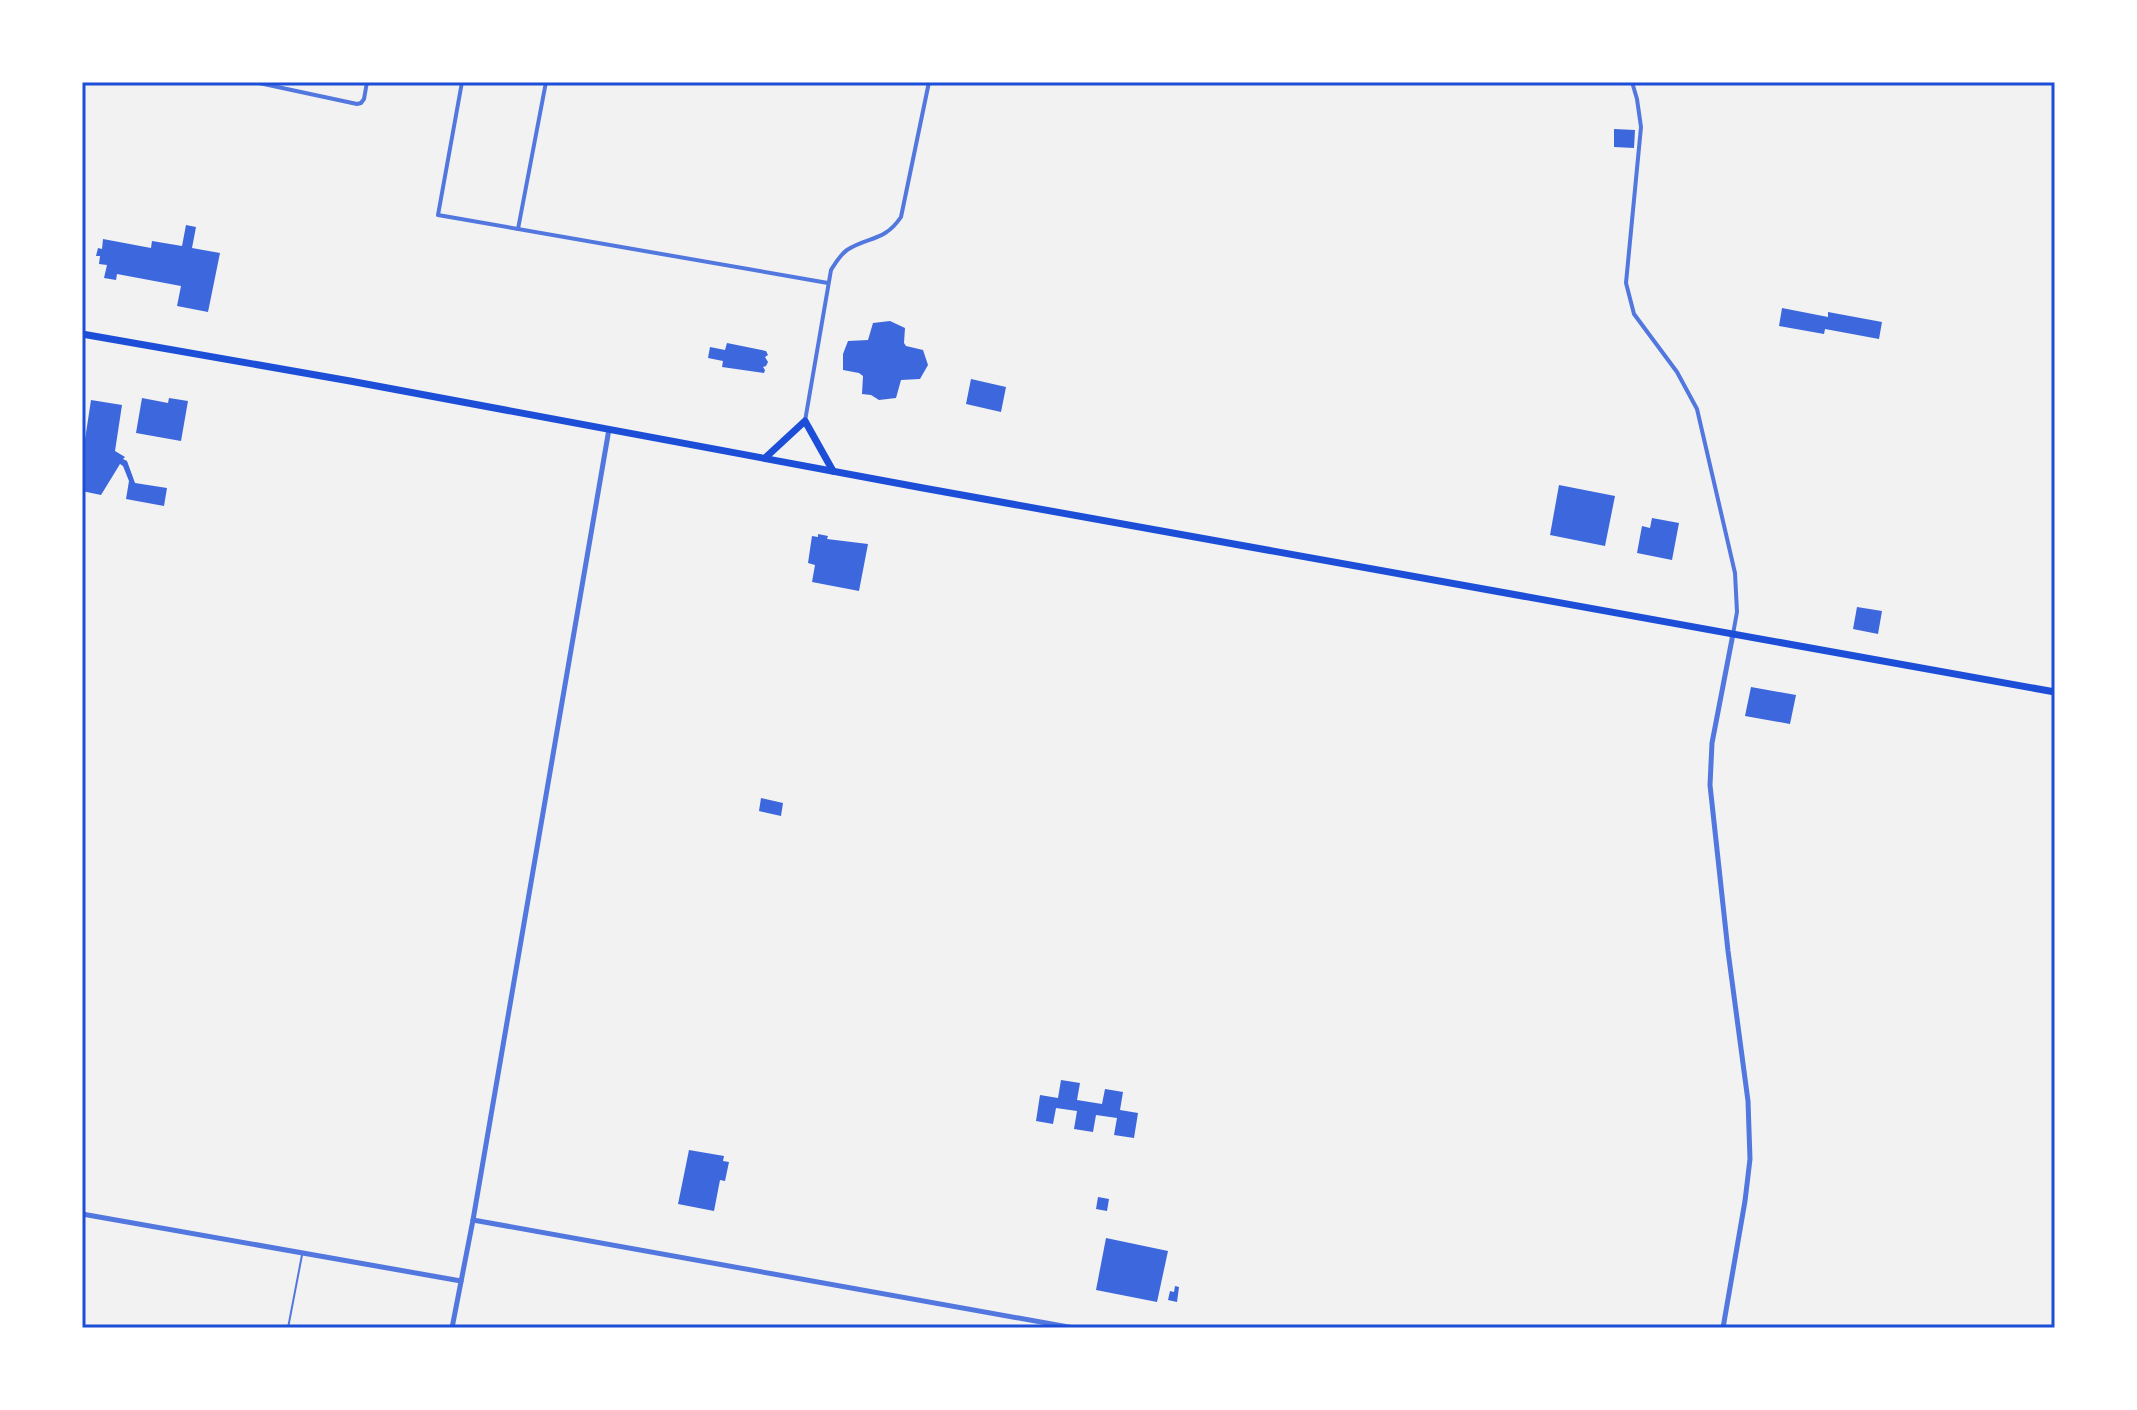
<svg xmlns="http://www.w3.org/2000/svg" width="2137" height="1410" viewBox="0 0 2137 1410" font-family="'Nunito Sans',sans-serif">
<style>
.building{fill:#3d67dc}
.lines{fill:none;stroke-linecap:round;stroke-linejoin:round}
.service{stroke:#5277de;stroke-width:2}
.minor{stroke:#5277de;stroke-width:4}
.tertiary{stroke:#5277de;stroke-width:5}
.primary{stroke:#1d4ed8;stroke-width:7}
.neatline{fill:none;stroke:#1d4ed8;stroke-width:3}
</style>
<rect width="100%" height="100%" fill="#f2f2f2"/>
<g class="building">
<polygon points="1614,129 1635,130 1634,148 1614,147"/>
<polygon points="186,225 196,227 192,248 220,253 208,312 177,306 181,286 117,274 116,280 104,278 107,265 99,264 100,256 96,256 98,248 102,249 103,239 151,248 152,241 182,246"/>
<polygon points="1782,308 1828,317 1828,312 1882,322 1879,339 1825,329 1824,334 1779,326"/>
<polygon points="890,321 905,328 904,343 906,346 923,350 928,365 920,379 901,380 896,398 879,400 871,395 862,394 863,376 859,373 843,370 843,354 848,341 868,340 873,323"/>
<polygon points="727,343 766,351 768,355 765,357 768,362 766,366 763,367 765,370 764,373 722,367 723,361 708,358 710,347 725,350"/>
<polygon points="971,379 1006,387 1001,412 966,404"/>
<polygon points="142,398 168,403 169,398 188,401 181,441 136,433"/>
<polygon points="91,400 122,405 115,451 125,457 123,459 127,461 135,483 167,488 164,506 126,499 129,481 123,466 120,464 101,495 82,491 82,446 84,446"/>
<polygon points="1559,485 1615,496 1605,546 1550,535"/>
<polygon points="1652,518 1679,523 1672,560 1637,553 1642,526 1650,528"/>
<polygon points="818,534 828,536 827,539 868,544 859,591 812,582 815,565 808,563 812,536 818,537"/>
<polygon points="1857,607 1882,611 1878,634 1853,629"/>
<polygon points="1751,687 1796,695 1790,724 1745,716"/>
<polygon points="761,798 783,803 781,816 759,811"/>
<polygon points="1061,1080 1080,1083 1077,1100 1102,1104 1105,1089 1123,1092 1120,1110 1138,1113 1134,1138 1114,1135 1117,1118 1096,1115 1093,1132 1074,1129 1077,1111 1056,1108 1053,1124 1036,1121 1040,1095 1058,1098"/>
<polygon points="689,1150 724,1156 723,1161 729,1162 725,1181 720,1180 714,1211 678,1204"/>
<polygon points="1098,1197 1109,1199 1107,1211 1096,1209"/>
<polygon points="1106,1238 1168,1251 1157,1302 1096,1290"/>
<polygon points="1175,1286 1179,1287 1177,1302 1168,1300 1170,1291 1174,1292"/>
</g>
<g class="lines">
<polyline class="service" points="288,1328 302,1255"/>
<g class="minor">
<polyline points="254,82 357,104 361,103 364,99 367,82"/>
<polyline points="462,82 438,215 828,283"/>
<polyline points="1632,82 1637,99 1641,127 1626,283 1634,314 1677,372 1697,409 1735,573 1737,612 1733,634"/>
<polyline points="518,229 546,82"/>
<path d="M805,421L831,270C836,262 840,255 847,250C869,236 884,242 901,217L929,82"/>
</g>
<g class="tertiary">
<polyline points="82,1214 461,1281"/>
<polyline points="473,1220 1074,1328"/>
<polyline points="452,1328 473,1220 609,429"/>
<polyline points="1723,1328 1745,1201 1750,1159 1748,1101 1728,951 1710,785 1712,743 1733,634"/>
</g>
<g class="primary">
<polyline points="82,334 350,381 923,488 2055,692"/>
<polyline points="765,458 805,421 833,471"/>
</g>
</g>
<rect width="2137" height="1410" fill="none" stroke="#ffffff" stroke-width="168"/>
<rect x="84" y="84" width="1969" height="1242" class="neatline"/>
</svg>
